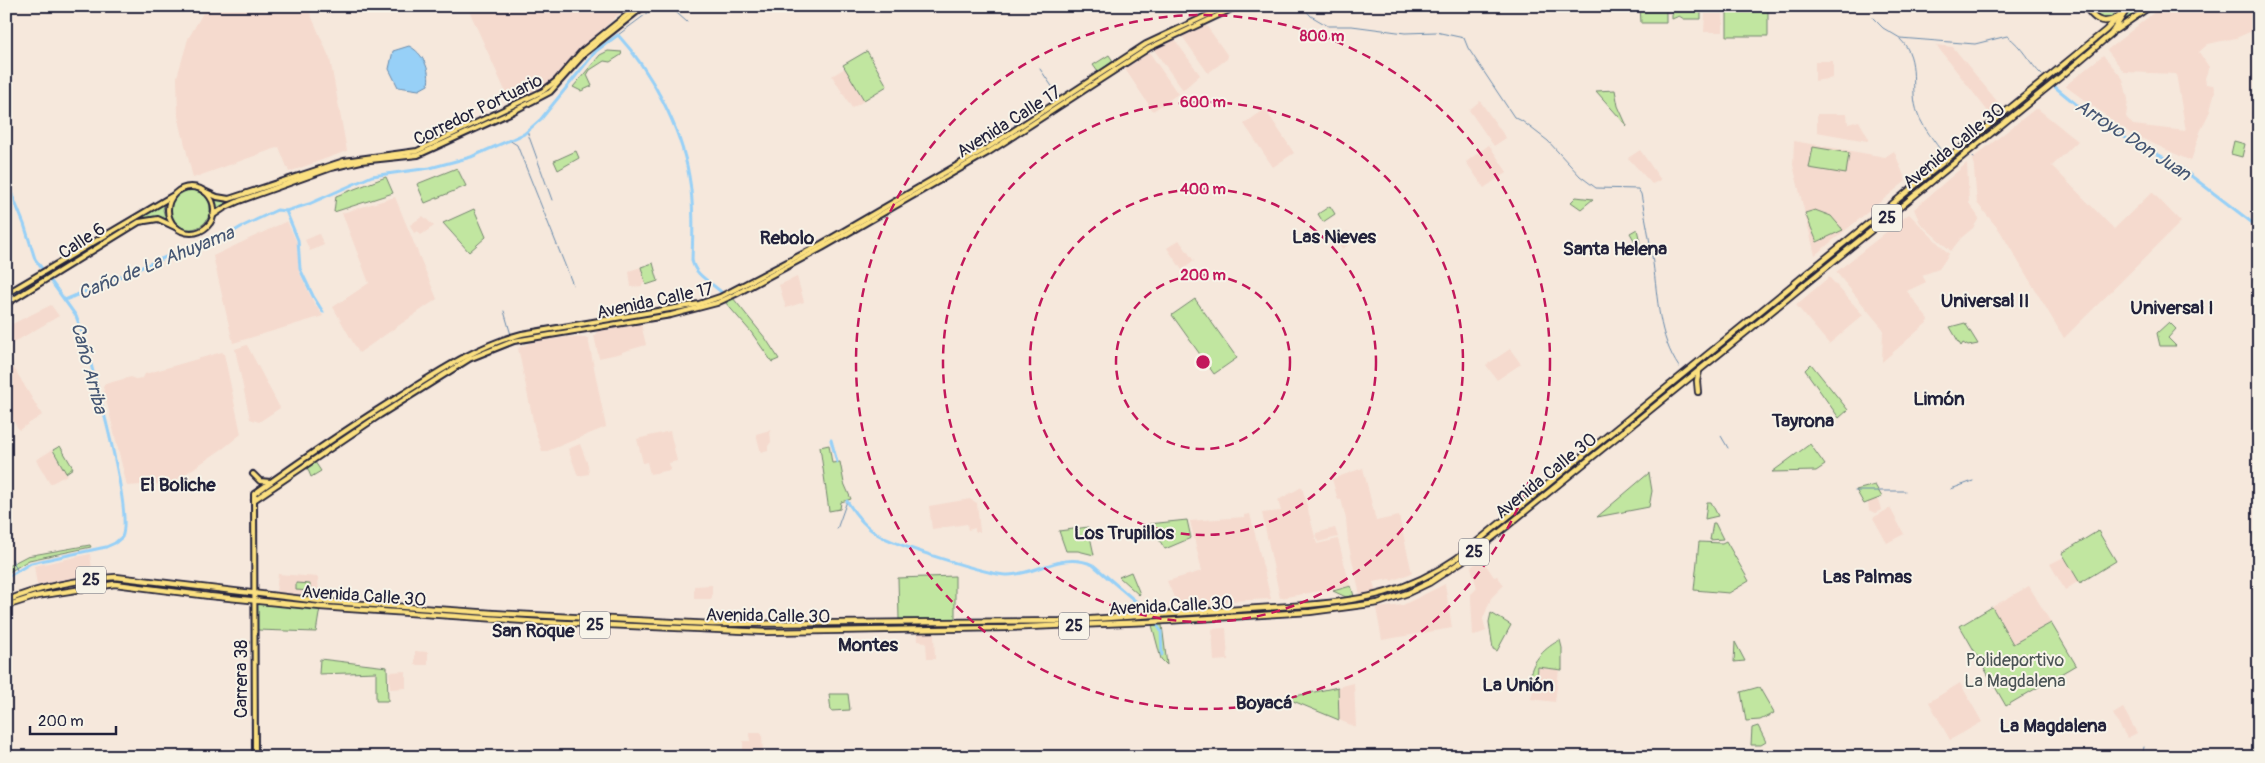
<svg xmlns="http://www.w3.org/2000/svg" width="2265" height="763" viewBox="0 0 2265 763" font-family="Pangolin,sans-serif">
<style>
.built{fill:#f5dace}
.green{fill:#c1e6a0;stroke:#72846e}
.water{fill:#97d0f7;stroke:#688aac}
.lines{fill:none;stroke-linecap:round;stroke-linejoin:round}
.stream{stroke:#688aac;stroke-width:1}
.canal{stroke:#97d0f7;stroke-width:3}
.major-casing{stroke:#22223b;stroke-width:8}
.highway-casing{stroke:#22223b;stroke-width:8}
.major{stroke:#fbe080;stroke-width:4}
.highway{stroke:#fbe080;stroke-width:4.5}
.ring{fill:none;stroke:#c2185b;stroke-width:2.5;stroke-dasharray:9 6}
.labels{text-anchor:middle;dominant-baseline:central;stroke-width:4;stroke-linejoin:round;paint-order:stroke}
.shield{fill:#f7f3e8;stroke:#62616f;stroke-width:1}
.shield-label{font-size:16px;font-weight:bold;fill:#22223b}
.street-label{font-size:18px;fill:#22223b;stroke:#f7f3e8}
.park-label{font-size:18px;fill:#4a5354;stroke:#f7f3e8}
.water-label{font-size:19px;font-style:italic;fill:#455673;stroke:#f7f3e8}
.neighbourhood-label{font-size:19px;font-weight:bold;fill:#22223b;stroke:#f7f3e8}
.centre{fill:#c2185b;stroke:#f7f3e8;stroke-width:2.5}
.ring-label{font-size:15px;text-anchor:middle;font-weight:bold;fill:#c2185b;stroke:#f7f3e8;stroke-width:4;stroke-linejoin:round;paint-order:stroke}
</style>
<rect width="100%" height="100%" fill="#f6e8dc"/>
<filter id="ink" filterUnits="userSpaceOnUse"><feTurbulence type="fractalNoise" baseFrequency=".02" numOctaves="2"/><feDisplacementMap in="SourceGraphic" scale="10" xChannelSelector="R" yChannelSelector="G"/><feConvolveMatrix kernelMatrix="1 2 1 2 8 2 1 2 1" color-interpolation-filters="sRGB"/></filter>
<g filter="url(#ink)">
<g class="built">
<polygon points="207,6 307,6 330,59 347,151 289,172 279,147 193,178 178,116 177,77 188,39"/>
<polygon points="467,6 628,6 575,54 554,81 543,90 511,104"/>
<polygon points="2162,6 2259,6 2259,28 2236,38 2208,44 2199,52 2209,67 2205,78 2206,84 2213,85 2215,91 2210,111 2200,132 2191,161 2130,133 2065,86 2103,55 2123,79 2128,99 2126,117 2133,125 2186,131 2176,74 2124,72 2107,50"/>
<polygon points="1705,14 1723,14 1723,32 1704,32"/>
<polygon points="1206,25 1228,56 1227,59 1208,73 1182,36"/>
<polygon points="1175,40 1200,75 1183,90 1154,50 1155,48"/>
<polygon points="1936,45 1953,47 2000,105 1990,114"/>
<polygon points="1149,52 1178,94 1153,111 1125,69"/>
<polygon points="1815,61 1833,61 1833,78 1815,81"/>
<polygon points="845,68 864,101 852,108 832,76"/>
<polygon points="1480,101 1506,138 1494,146 1469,110"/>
<polygon points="1265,109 1294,153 1273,167 1244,124"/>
<polygon points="2035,109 2038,109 2078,141 2052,166 2114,229 2152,192 2181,222 2064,338 2000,231 1977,203 1973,158"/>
<polygon points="1817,114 1847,114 1848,124 1859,121 1869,139 1867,141 1817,132"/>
<polygon points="1794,141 1885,157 1894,151 1906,181 1815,255 1793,165"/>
<polygon points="1489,145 1507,172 1484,188 1466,162"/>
<polygon points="1640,150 1661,180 1652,184 1628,158"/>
<polygon points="1967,163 1969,203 1979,218 1973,228 1961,238 1951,251 1920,223 1914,209"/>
<polygon points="395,197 437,299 359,353 333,307 369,283 342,213"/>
<polygon points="1909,214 1949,254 1939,269 1922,275 1926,282 1907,291 1929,321 1882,362 1883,329 1836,272"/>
<polygon points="423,216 434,226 421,235 417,231 414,233 410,225"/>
<polygon points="287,221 297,243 299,271 313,301 323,316 233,343 213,256"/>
<polygon points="1347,231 1350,236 1352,235 1354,241 1342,249 1337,243 1345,237 1343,234"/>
<polygon points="319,234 324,245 310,251 305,240"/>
<polygon points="1179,240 1194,261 1182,270 1167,248"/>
<polygon points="641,267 645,282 642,284 642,286 631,287 629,271"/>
<polygon points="797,277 804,302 786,308 779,285"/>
<polygon points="1829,277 1863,315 1829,344 1796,305"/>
<polygon points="51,305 59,316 6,347 6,327"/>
<polygon points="641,324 646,345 622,352 622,353 599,358 594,336 598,331"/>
<polygon points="567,337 588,338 606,427 545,452 542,451 535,430 518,348 532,342"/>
<polygon points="247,345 280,408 259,422 250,419 235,349"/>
<polygon points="1510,349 1521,364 1497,380 1486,365"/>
<polygon points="222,352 224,354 241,434 225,447 172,483 127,486 103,387 105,384 131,377 135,379 143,378 145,374"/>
<polygon points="14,368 42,415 19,430 6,409 6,372"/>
<polygon points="770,430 771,442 768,446 768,451 761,453 756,434"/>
<polygon points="670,431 677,461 669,463 671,470 650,474 647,462 643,463 637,439"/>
<polygon points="580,444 588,465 589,474 578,476 568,449"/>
<polygon points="52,450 67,475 50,484 36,460"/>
<polygon points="1363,468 1376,521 1399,516 1412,573 1391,581 1390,579 1373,582 1376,592 1360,595 1348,542 1346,519 1341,499 1338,500 1332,479"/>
<polygon points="1302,487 1317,544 1338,539 1350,586 1280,598 1262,513 1281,511 1278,500"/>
<polygon points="970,499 977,503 980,532 975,532 975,528 968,530 967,524 932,529 929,506"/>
<polygon points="1875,499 1878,499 1881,510 1875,513 1869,510 1868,502"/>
<polygon points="1890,508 1904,534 1887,543 1873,518"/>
<polygon points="1250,514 1271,599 1210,602 1211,607 1179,609 1167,581 1202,571 1190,521 1244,517 1244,515"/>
<polygon points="1335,528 1338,537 1318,542 1316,533"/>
<polygon points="90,554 93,576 37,585 34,566"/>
<polygon points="2064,557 2079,581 2065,590 2050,564"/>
<polygon points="1482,559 1494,577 1497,576 1504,585 1491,598 1488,606 1483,619 1486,631 1473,636 1471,600 1471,594 1477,588 1471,567"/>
<polygon points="278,574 318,577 319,599 276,593"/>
<polygon points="1445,584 1452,628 1382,640 1376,608 1403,605"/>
<polygon points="712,585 712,599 694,599 694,586"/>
<polygon points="2029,586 2051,623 2013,644 1992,607"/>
<polygon points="1226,628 1228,660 1214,661 1212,629"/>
<polygon points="917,633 934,633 935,659 927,659 926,642 918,641"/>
<polygon points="415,651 428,652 428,665 415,665"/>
<polygon points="1538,667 1559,670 1555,702 1531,699"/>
<polygon points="406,671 406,688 390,689 389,672"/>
<polygon points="1354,683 1356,727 1339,720 1338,687"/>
<polygon points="1960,683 1982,722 1950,740 1929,702"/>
<polygon points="2123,708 2137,733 2127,738 2113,714"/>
<polygon points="749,733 762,733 763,757 747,757 748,752 743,751 743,741 750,741"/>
</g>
<g class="green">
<polygon points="1640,6 1666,6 1666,23 1641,23"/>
<polygon points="1672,6 1701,6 1701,19 1684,19 1679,16 1672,19"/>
<rect x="1727" y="6" width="41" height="30"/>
<path d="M2090,6H2120C2110,24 2101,21 2090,6Z"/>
<polygon points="2131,6 2148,6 2120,25"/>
<polygon points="608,51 622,52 621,55 610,62 604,61 590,70 587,75 592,86 581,91 573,87 600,55"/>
<polygon points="867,51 887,86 864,100 843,65"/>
<polygon points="1109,55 1113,61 1098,72 1093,65"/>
<polygon points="1615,90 1618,106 1627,126 1596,91"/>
<polygon points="2234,141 2245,144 2242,157 2231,154"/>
<polygon points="1813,147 1849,153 1846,174 1809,168"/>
<polygon points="576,151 579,158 558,170 554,161"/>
<polygon points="457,168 466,186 425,203 417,184"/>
<polygon points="386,177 393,193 334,212 336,196"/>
<circle cx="190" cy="209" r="20"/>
<polygon points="1576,197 1593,199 1581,209 1571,202"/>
<polygon points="213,198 236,200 217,211"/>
<polygon points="165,201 163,210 166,220 154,217 139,220 60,270 57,265"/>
<polygon points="1330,206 1335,214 1323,222 1318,214"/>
<polygon points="474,209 486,237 469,252 443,223"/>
<polygon points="1815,210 1831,216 1843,230 1817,242 1805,213"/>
<polygon points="1637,229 1643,256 1630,233"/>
<polygon points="653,263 658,281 646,285 641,267"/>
<polygon points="733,298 766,339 779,359 772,362 751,332 725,302"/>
<polygon points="1195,299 1237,358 1214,374 1172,315"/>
<polygon points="2169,322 2176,329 2168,338 2176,346 2160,346 2157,333"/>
<polygon points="1965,323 1978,344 1968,346 1963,343 1961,346 1950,327"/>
<polygon points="1811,364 1848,410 1839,418 1805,370"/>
<polygon points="1810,444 1825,465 1816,471 1772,472"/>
<polygon points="829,445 832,463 840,462 844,483 851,499 841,502 840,509 829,511 820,447"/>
<polygon points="60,446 73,468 66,473 53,450"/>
<polygon points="315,462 321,471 311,477 307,467"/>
<polygon points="1649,473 1652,491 1649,507 1597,517"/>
<polygon points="1875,485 1882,497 1864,504 1856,490"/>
<polygon points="1707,502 1711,502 1718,516 1705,519"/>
<polygon points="1187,520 1191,538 1165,549 1149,524"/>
<polygon points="1713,523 1715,523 1723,539 1710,540"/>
<polygon points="1088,527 1094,555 1078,551 1066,551 1059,531"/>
<polygon points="2098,531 2116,561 2080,583 2062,553"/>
<polygon points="1726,541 1749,581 1729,593 1694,590 1699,542 1722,543"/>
<polygon points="90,545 91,547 29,560 6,574 6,567 27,556"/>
<polygon points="1131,572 1140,594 1139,595 1119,577"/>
<polygon points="955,576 955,619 899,619 898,578"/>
<polygon points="296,583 310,584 310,591 296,590"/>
<polygon points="1351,586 1354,596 1346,597 1333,591"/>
<polygon points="257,601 320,608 316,632 257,630"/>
<polygon points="1992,607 2013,644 2051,623 2076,665 2006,706 1960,626"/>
<polygon points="1491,613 1511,625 1497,651 1493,649 1489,622"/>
<polygon points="1152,625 1162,625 1167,665 1161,659"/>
<path d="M1560,640L1562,648V670L1538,667L1537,678L1530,677C1532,660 1546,647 1560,640Z"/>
<polygon points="1735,642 1745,661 1734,662"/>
<polygon points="320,659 387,667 388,701 376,701 376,672 319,674"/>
<polygon points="1338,687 1339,720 1286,698"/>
<polygon points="1759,687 1774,713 1760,720 1746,721 1741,692"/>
<polygon points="829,694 848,694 850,710 831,711"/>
<polygon points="1758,726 1766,742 1761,745 1751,745 1752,728"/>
</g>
<path class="water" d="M409,46C423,53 431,70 428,85L419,90L398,87L389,69L393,51Z"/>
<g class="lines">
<g class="stream">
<polyline points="669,6 687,22"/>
<path d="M1302,6L1311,16L1328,26H1352L1405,33L1436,32L1464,38L1468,48L1514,117L1522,121L1548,141L1580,176L1596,188L1638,189L1641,194C1645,217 1650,240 1653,263C1658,299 1658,336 1679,367"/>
<path d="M1873,18L1883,28L1900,38L1975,44L2007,36C2022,46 2029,63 2042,75"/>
<polyline points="618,35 657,6"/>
<path d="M1900,39C1922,60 1908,90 1918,114C1923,128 1935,141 1943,154"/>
<polyline points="1040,69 1060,98"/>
<polyline points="1015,127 1015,122"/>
<polyline points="527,131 552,200"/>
<polyline points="509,140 517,145 573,285"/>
<polyline points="1973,157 1974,158"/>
<polyline points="6,299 46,275"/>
<polyline points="504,311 511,335"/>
<polyline points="1721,436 1728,448"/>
<polyline points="1951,489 1973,481"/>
<polyline points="1855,491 1905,491"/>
<polyline points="837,529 847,501"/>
<polyline points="12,559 17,570"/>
<polyline points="2142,757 2144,747"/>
</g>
<g class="canal">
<polyline points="2055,87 2088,114 2129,140 2173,162 2259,228"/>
<path d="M6,180L24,224L35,259L76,316L83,335C92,369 134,512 122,537L115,543L106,547L31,563L6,578"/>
<polyline points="286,211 298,240 300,269 313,296 323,312"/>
<path d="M65,300L173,254L213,244L241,227L277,210L286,211L309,204L372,176L430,168L471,157L524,134L541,119L596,51L618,35C651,71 681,128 689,176C694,204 693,232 692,260C695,277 714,283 724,295"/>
<polyline points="831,440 837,462"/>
<path d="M847,501C855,514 864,526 877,534C892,544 991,576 1008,575C1039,574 1062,551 1093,565L1147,611L1161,631L1162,655"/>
</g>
<defs>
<g id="major">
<circle cx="191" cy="210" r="23"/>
<polyline points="204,191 217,197 229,199 344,161 417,151 543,91 556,81 582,51 638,6"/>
<polyline points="212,216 224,208 239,201 331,168 361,161 418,155 510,113 550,92 585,53 644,6"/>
<polyline points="6,294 172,196"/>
<polyline points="6,304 139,222 158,219 177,228"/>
<polyline points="253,474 260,481 271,482"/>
<polyline points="254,500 380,415 469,359 514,341 671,315 717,303 736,294 822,248 989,152 1149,48 1238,6"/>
<path d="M255,757L254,494C303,459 352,425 403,394C441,370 479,345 522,334L699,304L720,297L816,247L987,148L1146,44L1227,6"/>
</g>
<g id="highway">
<path d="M2085,6C2093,18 2101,26 2116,18"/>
<polyline points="2116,30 2151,6"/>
<polyline points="1698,392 1697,381 1699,371"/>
<path d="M6,601C38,587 82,579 116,577L320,601L493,613L713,624L1060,621L1307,605C1365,600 1408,592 1457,558L2106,30L2119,16L2124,6"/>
<polyline points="6,606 37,596 115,584 209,596 320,607 540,622 766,632 1006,628 1149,622 1310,612 1378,603 1408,593 1429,583 1461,562 1506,527 2058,79 2111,34 2129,6"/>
</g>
</defs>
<use href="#major" class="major-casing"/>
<use href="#highway" class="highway-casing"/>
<use href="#major" class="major"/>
<use href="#highway" class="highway"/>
</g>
</g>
<g class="ring">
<circle cx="1203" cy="362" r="87"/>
<circle cx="1203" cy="362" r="173"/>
<circle cx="1203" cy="362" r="260"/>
<circle cx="1203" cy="362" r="347"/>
</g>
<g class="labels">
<g class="shield">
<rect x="1872" y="204.5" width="30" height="27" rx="4"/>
<rect x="1459" y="538.5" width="30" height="27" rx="4"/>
<rect x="76" y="566.5" width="30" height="27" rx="4"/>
<rect x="580" y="611.5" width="30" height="27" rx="4"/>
<rect x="1059" y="612.5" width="30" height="27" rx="4"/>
</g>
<g class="shield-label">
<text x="1887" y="218">25</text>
<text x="1474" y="552">25</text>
<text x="91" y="580">25</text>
<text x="595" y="625">25</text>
<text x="1074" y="626">25</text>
</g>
<g class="street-label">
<text transform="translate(478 110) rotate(-26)">Corredor Portuario</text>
<text transform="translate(1009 122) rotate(-32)">Avenida Calle 17</text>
<text transform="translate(1954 146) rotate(-39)">Avenida Calle 30</text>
<text transform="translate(82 241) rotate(-33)">Calle 6</text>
<text transform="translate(655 301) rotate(-12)">Avenida Calle 17</text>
<text transform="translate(1546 476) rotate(-39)">Avenida Calle 30</text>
<text transform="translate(364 596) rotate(4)">Avenida Calle 30</text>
<text transform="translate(1171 606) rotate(-3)">Avenida Calle 30</text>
<text transform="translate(768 616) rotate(1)">Avenida Calle 30</text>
<text transform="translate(241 679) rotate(-90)">Carrera 38</text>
</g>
<g class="park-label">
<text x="2015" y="660">Polideportivo<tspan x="2015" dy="21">La Magdalena</tspan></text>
</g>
<g class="water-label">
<text transform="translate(2133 140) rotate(33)">Arroyo Don Juan</text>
<text transform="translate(156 263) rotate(-22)">Caño de La Ahuyama</text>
<text transform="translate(89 368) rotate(75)">Caño Arriba</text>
</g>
<g class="neighbourhood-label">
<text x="1334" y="237">Las Nieves</text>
<text x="787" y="238">Rebolo</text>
<text x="1615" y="249">Santa Helena</text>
<text x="1985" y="301">Universal II</text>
<text x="2172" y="308">Universal I</text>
<text x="1939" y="399">Limón</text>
<text x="1803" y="421">Tayrona</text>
<text x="178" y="485">El Boliche</text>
<text x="1124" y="533">Los Trupillos</text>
<text x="1867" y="577">Las Palmas</text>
<text x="533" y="631">San Roque</text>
<text x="868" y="645">Montes</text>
<text x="1518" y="685">La Unión</text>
<text x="1264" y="703">Boyacá</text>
<text x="2053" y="726">La Magdalena</text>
</g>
</g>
<circle cx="1203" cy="362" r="8" class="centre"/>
<g class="ring-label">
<text x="1322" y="41">800 m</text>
<text x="1203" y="107">600 m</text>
<text x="1203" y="194">400 m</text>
<text x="1203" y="280">200 m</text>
</g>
<rect width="2265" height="763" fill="none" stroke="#f7f3e8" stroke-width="25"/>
<rect x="12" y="12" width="2240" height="738" fill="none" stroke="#22223b" stroke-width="2" filter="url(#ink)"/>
<path d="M30 726v8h86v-8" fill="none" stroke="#22223b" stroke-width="2.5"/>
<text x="38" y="726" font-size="15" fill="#22223b" stroke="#f7f3e8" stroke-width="4" paint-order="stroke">200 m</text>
</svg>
